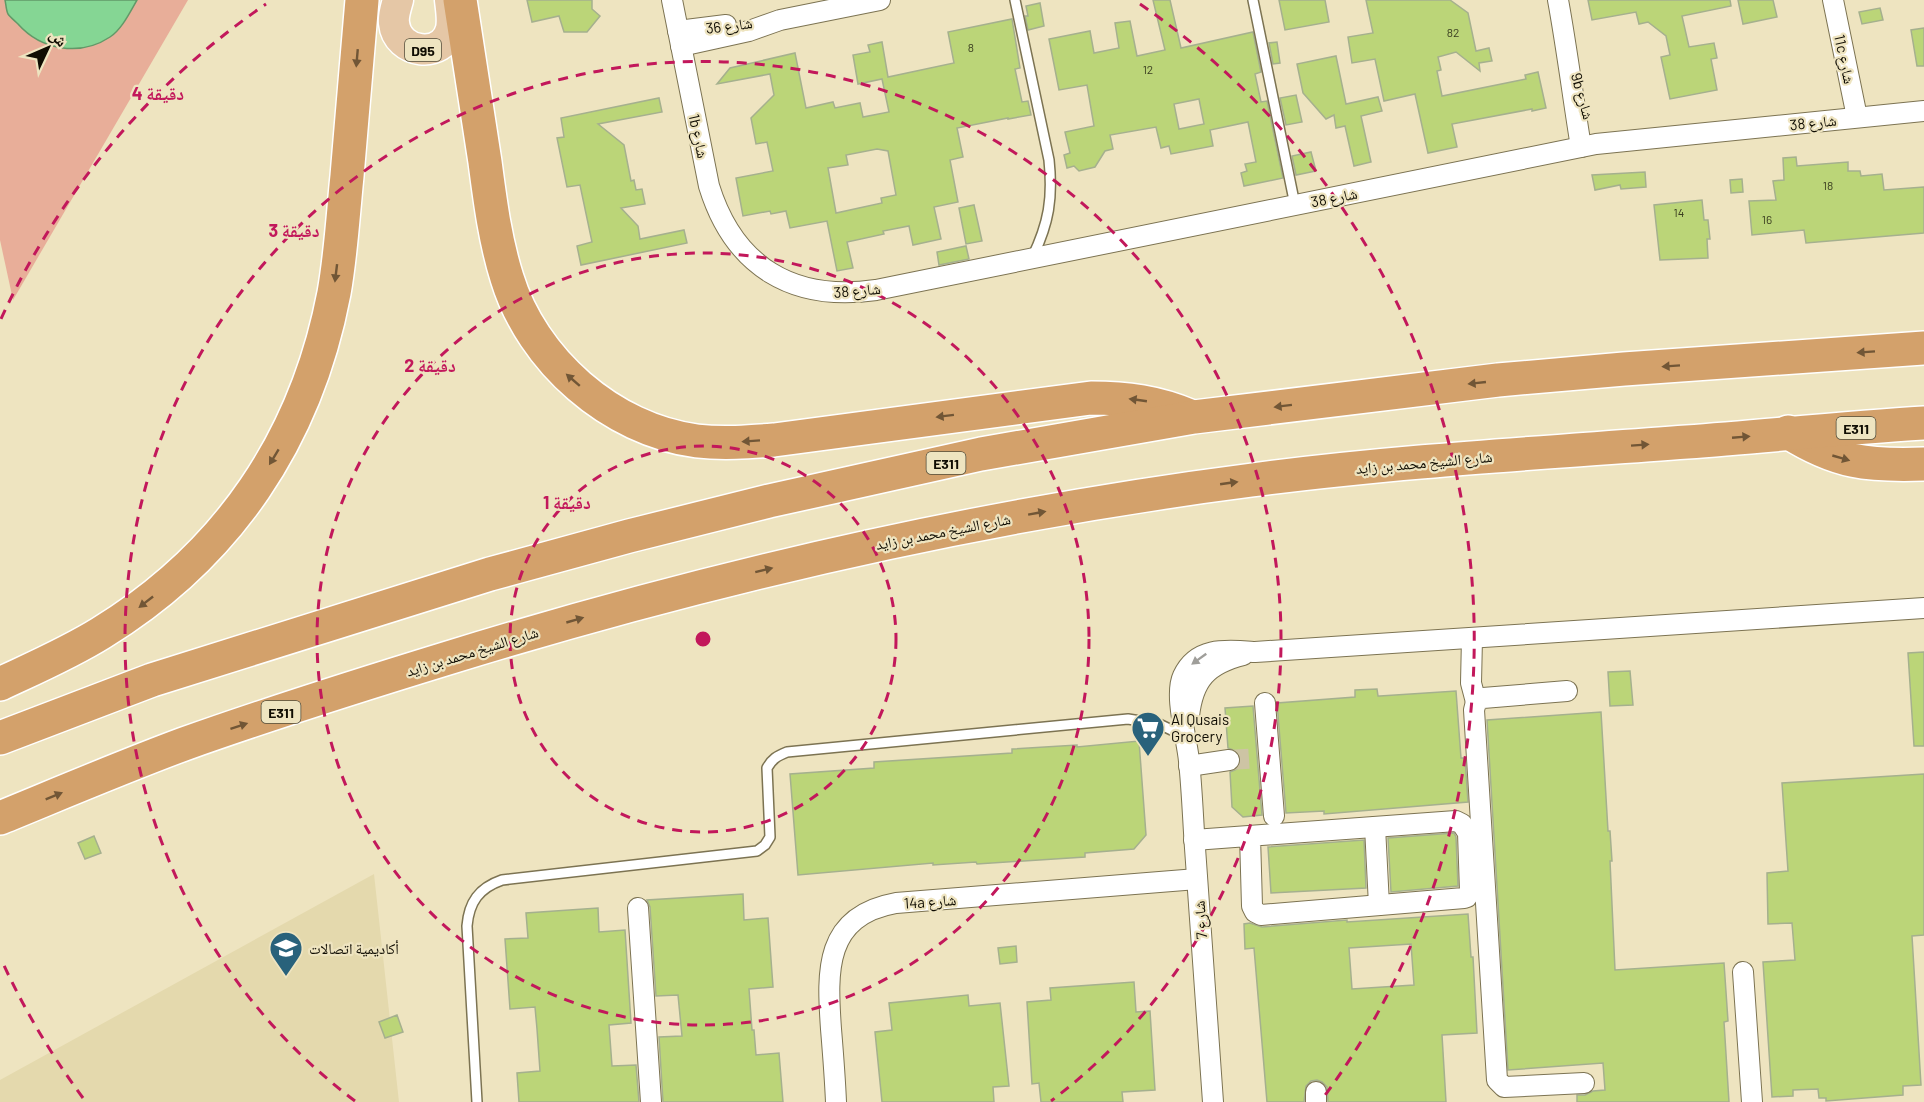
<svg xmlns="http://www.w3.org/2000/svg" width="1924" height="1102" viewBox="0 0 1924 1102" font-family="Barlow,'Noto Naskh Arabic',sans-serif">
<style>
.built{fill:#e4d9ad}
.green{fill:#e8ae99}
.water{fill:#85d694;stroke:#629968;stroke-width:1.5}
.building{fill:#bbd578;stroke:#a5b08e;stroke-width:1.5;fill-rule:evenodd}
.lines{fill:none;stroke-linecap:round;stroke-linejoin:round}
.minor-tunnel{stroke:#cdc4a4;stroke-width:20;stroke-dasharray:20 10;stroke-linecap:butt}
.service-casing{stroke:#7c7352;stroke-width:12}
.minor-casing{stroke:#7c7352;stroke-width:22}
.primary-casing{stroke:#fff;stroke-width:33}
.motorway-casing{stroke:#fff;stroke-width:36}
.service{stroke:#fff;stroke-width:9}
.minor{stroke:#fff;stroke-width:20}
.primary{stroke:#e5c7a6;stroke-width:30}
.motorway{stroke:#d3a16b;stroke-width:33}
.oneway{fill:#715636}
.oneway2{fill:#9f9e9a}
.ring{fill:none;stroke:#c2185b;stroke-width:3;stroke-dasharray:10 8}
.labels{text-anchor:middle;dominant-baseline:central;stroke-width:4.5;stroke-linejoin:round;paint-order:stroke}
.number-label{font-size:12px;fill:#3a3e20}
.shield{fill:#eee4c0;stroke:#524d3b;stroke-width:1.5}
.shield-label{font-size:14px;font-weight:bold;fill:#0f0c02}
.street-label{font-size:15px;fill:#0f0c02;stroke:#eee4c0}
.poi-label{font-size:15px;fill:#0f0c02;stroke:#eee4c0;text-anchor:start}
.centre{fill:#c2185b;stroke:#eee4c0;stroke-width:3}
.ring-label{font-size:18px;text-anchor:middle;font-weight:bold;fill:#c2185b;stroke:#eee4c0;stroke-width:4.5;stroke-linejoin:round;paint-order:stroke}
</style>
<rect width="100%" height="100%" fill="#eee4c0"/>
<polygon class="built" points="374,874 399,1102 0,1102 0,1080"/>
<polygon class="green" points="0,0 188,0 13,300 0,240"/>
<path class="water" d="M5,0H137C130,12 122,29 110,37C80,57 41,50 18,24C15,21 10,17 8,14C6,10 6,4 5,0Z"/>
<g class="building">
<polygon points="527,0 592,0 592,9 600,16 587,32 564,32 559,16 532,22"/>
<path d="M1153,0H1170L1181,48L1253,32L1261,72L1255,74L1261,102L1267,101L1283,178L1244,186L1241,173L1247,171L1245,164L1256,162L1248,122L1210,130L1213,146L1171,154L1169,146L1161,148L1156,127L1110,135L1113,149L1105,151L1095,167L1079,171L1074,166L1067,168L1064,155L1070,153L1065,132L1094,126L1087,85L1059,90L1049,39L1090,31L1094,53L1119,48L1115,23L1130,21L1137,56L1165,50ZM1199,99L1204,124L1179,129L1174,104Z"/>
<polygon points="1279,0 1325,0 1329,22 1285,30"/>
<polygon points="1366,0 1450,0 1468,13 1476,51 1489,48 1492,61 1479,63 1480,71 1456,52 1438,57 1441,70 1437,71 1442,96 1526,79 1525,75 1538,72 1546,108 1532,111 1532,109 1452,124 1457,147 1428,153 1415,94 1384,101 1375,59 1352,63 1348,37 1373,33"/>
<polygon points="1588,0 1730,0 1731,6 1682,16 1689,47 1714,43 1717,58 1711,59 1717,90 1670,99 1661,57 1670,55 1666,36 1648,22 1639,24 1636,12 1592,20"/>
<polygon points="1738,0 1773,0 1777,17 1743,24"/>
<polygon points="1040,3 1044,26 1028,30 1025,16 1028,16 1026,6"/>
<polygon points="1880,8 1883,20 1862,24 1859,12"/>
<path d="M1012,19L1020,68L1015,69L1022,102L1028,101L1031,115L1008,119V118L957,128L963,157L950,160L958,202L934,207L941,239L913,245L909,226L883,231L884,234L847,242L853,268L837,271L827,221L790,228L786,211L771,214L770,211L743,216L736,178L773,171L767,142L756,144L751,118L774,95L770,74L717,84L730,68L795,53L806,108L833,102L835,108L860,103L863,117L889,112L882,79L858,84L853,55L870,52L868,45L882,42L888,77L954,63L948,32ZM877,149L888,151L896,195L881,198L882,203L836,213L828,168L848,165L846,155Z"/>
<polygon points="1924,28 1924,66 1917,66 1911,30"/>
<polygon points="1277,42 1280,63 1273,64 1269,43"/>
<polygon points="1336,56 1346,104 1378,97 1382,111 1361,116 1371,162 1354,166 1345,126 1336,128 1334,115 1326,119 1303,93 1297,64"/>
<polygon points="1296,95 1302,122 1286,125 1280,98"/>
<polygon points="659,98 662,112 598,124 624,145 631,181 634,180 636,190 642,189 645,204 621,208 638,226 640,239 684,230 687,243 581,265 577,246 592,242 580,185 567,187 557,138 564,137 561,118"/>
<polygon points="1311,152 1316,171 1296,175 1292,156"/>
<polygon points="1796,157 1797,166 1848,162 1848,171 1860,171 1861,176 1882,174 1884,190 1924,187 1924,233 1806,243 1804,230 1752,235 1749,201 1776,200 1773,181 1784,180 1783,158"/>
<polygon points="1645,172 1646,187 1621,189 1620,185 1595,190 1592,175"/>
<polygon points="1742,179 1743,192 1731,193 1730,180"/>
<polygon points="1702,200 1704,220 1708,220 1710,239 1707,239 1708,258 1660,260 1654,205"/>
<polygon points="974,205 982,241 966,244 959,208"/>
<polygon points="966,246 969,259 939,265 937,252"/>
<polygon points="1924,652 1924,746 1914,746 1908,653"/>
<polygon points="1630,671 1633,705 1610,706 1608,672"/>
<polygon points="1377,689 1378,696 1380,696 1456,691 1461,758 1465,758 1468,802 1324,814 1324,811 1286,813 1277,703 1355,697 1355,690"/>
<polygon points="1253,706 1262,815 1243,817 1232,807 1230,772 1237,769 1241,759 1238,752 1228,748 1225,708"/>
<polygon points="1601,712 1608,831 1610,831 1612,861 1610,861 1615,970 1724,963 1728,1021 1724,1022 1729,1102 1577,1102 1577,1095 1585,1095 1593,1091 1605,1090 1603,1063 1508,1070 1487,720"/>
<polygon points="1139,741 1146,835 1134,849 1085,853 1085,857 977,864 976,862 933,865 933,863 798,875 790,774 874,768 874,762 1012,753 1012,749 1077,745 1077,747"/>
<polygon points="1924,774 1924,935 1912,936 1921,1085 1903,1086 1903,1095 1826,1101 1826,1098 1819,1098 1818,1089 1793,1090 1793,1096 1772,1097 1763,962 1795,960 1792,923 1768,924 1767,873 1788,871 1782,783"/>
<polygon points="1454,833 1456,837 1458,886 1391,892 1388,838"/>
<polygon points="94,836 101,853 85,859 78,843"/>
<polygon points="1364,840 1366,888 1271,893 1268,847"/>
<polygon points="743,894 744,920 768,918 773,987 749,989 752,1030 754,1030 756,1055 779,1053 783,1102 663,1102 659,1037 682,1036 678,995 656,996 650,907 647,900"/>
<polygon points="598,908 599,932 625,930 631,1023 609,1025 612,1066 636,1065 639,1102 519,1102 517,1073 540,1071 537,1029 535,1007 510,1009 505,939 528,938 526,913"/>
<path d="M1468,914L1471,957H1473L1477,1033L1442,1035L1446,1102H1328L1327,1087L1322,1082L1317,1080L1311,1081L1306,1086L1304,1102H1267L1254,948L1245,949L1244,924L1250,923L1262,927L1347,920V922ZM1411,944L1414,985L1352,989L1349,948Z"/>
<polygon points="1016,946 1017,962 1000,964 998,948"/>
<polygon points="1134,982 1136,1012 1150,1011 1155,1090 1122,1092 1123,1102 1041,1102 1039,1083 1032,1084 1027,1002 1051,1000 1050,988"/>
<polygon points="968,995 969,1006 1000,1003 1009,1086 993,1087 994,1102 882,1102 875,1032 892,1030 889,1003"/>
<polygon points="397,1015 403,1032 385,1038 379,1022"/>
</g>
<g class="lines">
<polyline class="minor-tunnel" points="1229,760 1260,758"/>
<defs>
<g id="service">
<path d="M1015,0L1049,160C1053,198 1049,223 1032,258"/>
<polyline points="1253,0 1295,205"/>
<path d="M477,1102L467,926C469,902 479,888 502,880L757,851L765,845L770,837L767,768C772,759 777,756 787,752L1128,719L1159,724L1184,736"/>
</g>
<g id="minor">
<path d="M672,0L709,186C734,267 793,302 876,290L1596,144L1924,111"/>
<path d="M1558,0C1567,49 1573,98 1581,147"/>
<polyline points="1833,0 1857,117"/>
<polyline points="678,31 726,25"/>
<polyline points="681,46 749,31 780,20 880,0"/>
<polyline points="1472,638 1471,683 1476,702"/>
<polyline points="1567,691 1483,698 1476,702 1474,710 1497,1080 1504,1087 1584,1083"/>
<polyline points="1265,703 1274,816"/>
<path d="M1189,716C1193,680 1207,664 1243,655"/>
<polyline points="1189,766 1229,760"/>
<polyline points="1375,827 1379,905"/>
<polyline points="1194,840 1456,821 1462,824 1468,833 1470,891 1467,897 1464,898 1261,915 1255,912 1252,906 1250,836"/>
<polyline points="638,908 651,1102"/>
<polyline points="1743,972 1752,1102"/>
<polyline points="1316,1092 1316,1102"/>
<path d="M836,1102C835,1078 833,1053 831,1029C827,971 824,916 896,903L1197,879"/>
<path d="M1213,1102C1207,1017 1201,932 1195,848C1193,819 1192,790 1189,761C1187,739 1174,695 1183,676C1197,646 1227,650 1255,652L1924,608"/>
</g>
<path id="primary" d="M398,0C396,7 393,16 394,23C397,54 443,60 451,29C453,20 451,9 450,0"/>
<g id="motorway">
<path d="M460,0C468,54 477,108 485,162C490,200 495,240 507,278C532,360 611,430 697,441C723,444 749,442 774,440L1091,398C1127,398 1157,402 1190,416"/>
<path d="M1788,432C1837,463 1868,466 1924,464"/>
<path d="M0,684C34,668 69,653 101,633C228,555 306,439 334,293C341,254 343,215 347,176C352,117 357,59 362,0"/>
<polyline points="0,738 152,680 490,574 629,536 769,501 981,454 1194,417 1498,380 1624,369 1924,348"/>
<path d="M0,818C61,793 122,767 184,744C271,713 360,685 448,658C711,577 979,515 1252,480C1396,461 1541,453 1687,442C1766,436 1845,428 1924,423"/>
</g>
</defs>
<use href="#service" class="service-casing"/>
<use href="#minor" class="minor-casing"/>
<use href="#primary" class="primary-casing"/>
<use href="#motorway" class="motorway-casing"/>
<use href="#service" class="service"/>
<use href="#minor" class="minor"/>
<use href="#primary" class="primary"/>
<use href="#motorway" class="motorway"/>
</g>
<defs><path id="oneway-solid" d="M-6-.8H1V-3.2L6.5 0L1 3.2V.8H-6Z" transform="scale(1.5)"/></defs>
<g class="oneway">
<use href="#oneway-solid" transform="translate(357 58) rotate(95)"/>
<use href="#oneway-solid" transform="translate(336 273) rotate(97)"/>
<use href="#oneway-solid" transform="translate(1866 352) rotate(176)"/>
<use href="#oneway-solid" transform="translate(1671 366) rotate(176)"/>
<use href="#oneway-solid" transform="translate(573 380) rotate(-139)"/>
<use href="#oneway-solid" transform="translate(1477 383) rotate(174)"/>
<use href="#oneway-solid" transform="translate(1138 400) rotate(-172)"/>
<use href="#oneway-solid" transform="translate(1283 406) rotate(173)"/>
<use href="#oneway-solid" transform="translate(945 416) rotate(173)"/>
<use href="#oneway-solid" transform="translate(1741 437) rotate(-5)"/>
<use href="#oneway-solid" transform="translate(751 441) rotate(176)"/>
<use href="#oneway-solid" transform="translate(1640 445) rotate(-4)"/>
<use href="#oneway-solid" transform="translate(274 457) rotate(121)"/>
<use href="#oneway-solid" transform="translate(1841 458) rotate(16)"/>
<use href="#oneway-solid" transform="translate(1229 483) rotate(-8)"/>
<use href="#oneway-solid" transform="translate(1037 513) rotate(-10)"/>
<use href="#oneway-solid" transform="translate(764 570) rotate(-14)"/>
<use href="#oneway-solid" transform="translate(146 602) rotate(142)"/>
<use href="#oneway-solid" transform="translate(575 620) rotate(-16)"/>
<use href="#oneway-solid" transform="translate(239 726) rotate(-18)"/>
<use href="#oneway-solid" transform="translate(54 796) rotate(-22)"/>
</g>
<use class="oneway2" href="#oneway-solid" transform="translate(1199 659) rotate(144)"/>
<g class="ring">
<circle cx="703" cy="639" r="193"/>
<circle cx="703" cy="639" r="386"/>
<path d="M355 1101A578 578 0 1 1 1051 1101"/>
<path d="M83 1098A771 771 0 0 1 1 959M1 319A771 771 0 0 1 266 4M1140 4A771 771 0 0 1 1323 1098"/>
</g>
<defs>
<symbol id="supermarket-pin" viewBox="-11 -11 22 30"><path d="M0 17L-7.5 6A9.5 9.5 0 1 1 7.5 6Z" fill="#29627b" stroke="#eee4c0"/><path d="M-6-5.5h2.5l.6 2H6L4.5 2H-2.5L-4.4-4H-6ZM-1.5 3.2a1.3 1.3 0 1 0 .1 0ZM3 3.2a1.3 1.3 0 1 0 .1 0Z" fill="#fff"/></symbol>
<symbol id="university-pin" viewBox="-11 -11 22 30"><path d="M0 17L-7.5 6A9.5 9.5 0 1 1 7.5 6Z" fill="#29627b" stroke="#eee4c0"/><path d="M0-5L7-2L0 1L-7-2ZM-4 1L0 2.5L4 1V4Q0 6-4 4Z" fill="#fff"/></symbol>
</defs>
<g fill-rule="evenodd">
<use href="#supermarket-pin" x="1129" y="709" width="38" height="52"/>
<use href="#university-pin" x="267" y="929" width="38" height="52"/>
</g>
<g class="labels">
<g class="number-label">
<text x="1453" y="32">82</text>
<text x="971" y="47">8</text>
<text x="1148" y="69">12</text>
<text x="1828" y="185">18</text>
<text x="1679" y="212">14</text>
<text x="1767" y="219">16</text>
</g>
<g class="shield">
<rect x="405" y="39" width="36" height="22" rx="4.5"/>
<rect x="1836.5" y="417" width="39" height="22" rx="4.5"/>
<rect x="926.5" y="452" width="39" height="22" rx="4.5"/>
<rect x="261.5" y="701" width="39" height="22" rx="4.5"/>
</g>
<g class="shield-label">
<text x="423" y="50">D95</text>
<text x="1856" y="428">E311</text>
<text x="946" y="463">E311</text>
<text x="281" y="712">E311</text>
</g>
<g class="street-label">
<text transform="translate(729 25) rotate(-7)">شارع 36</text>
<text transform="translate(1845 59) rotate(78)">11c شارع</text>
<text transform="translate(1583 96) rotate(74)">9b شارع</text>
<text transform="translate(1813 122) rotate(-6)">شارع 38</text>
<text transform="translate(699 136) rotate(78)">1b شارع</text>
<text transform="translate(1334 197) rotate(-11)">شارع 38</text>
<text transform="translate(857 290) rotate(-5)">شارع 38</text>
<text transform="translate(1424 462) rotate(-5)">شارع الشيخ محمد بن زايد</text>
<text transform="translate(943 531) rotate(-11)">شارع الشيخ محمد بن زايد</text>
<text transform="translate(472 651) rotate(-17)">شارع الشيخ محمد بن زايد</text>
<text transform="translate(930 901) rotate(-4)">14a شارع</text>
<text transform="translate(1200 920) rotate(-94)">شارع 7</text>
</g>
<g class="poi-label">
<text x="1171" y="719">Al Qusais<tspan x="1171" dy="17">Grocery</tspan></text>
<text x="309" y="948">أكاديمية اتصالات</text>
</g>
</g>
<circle cx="703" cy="639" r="9" class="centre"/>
<g class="ring-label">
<text x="158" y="100">4 دقيقة</text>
<text x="294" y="237">3 دقيقة</text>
<text x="430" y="372">2 دقيقة</text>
<text x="567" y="509">1 دقيقة</text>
</g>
<g transform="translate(48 48) rotate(46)" stroke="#eee4c0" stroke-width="4.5" paint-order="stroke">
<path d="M0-4.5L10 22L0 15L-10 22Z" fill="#0f0c02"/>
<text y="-9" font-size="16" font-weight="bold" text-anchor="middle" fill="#0f0c02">ش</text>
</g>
</svg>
